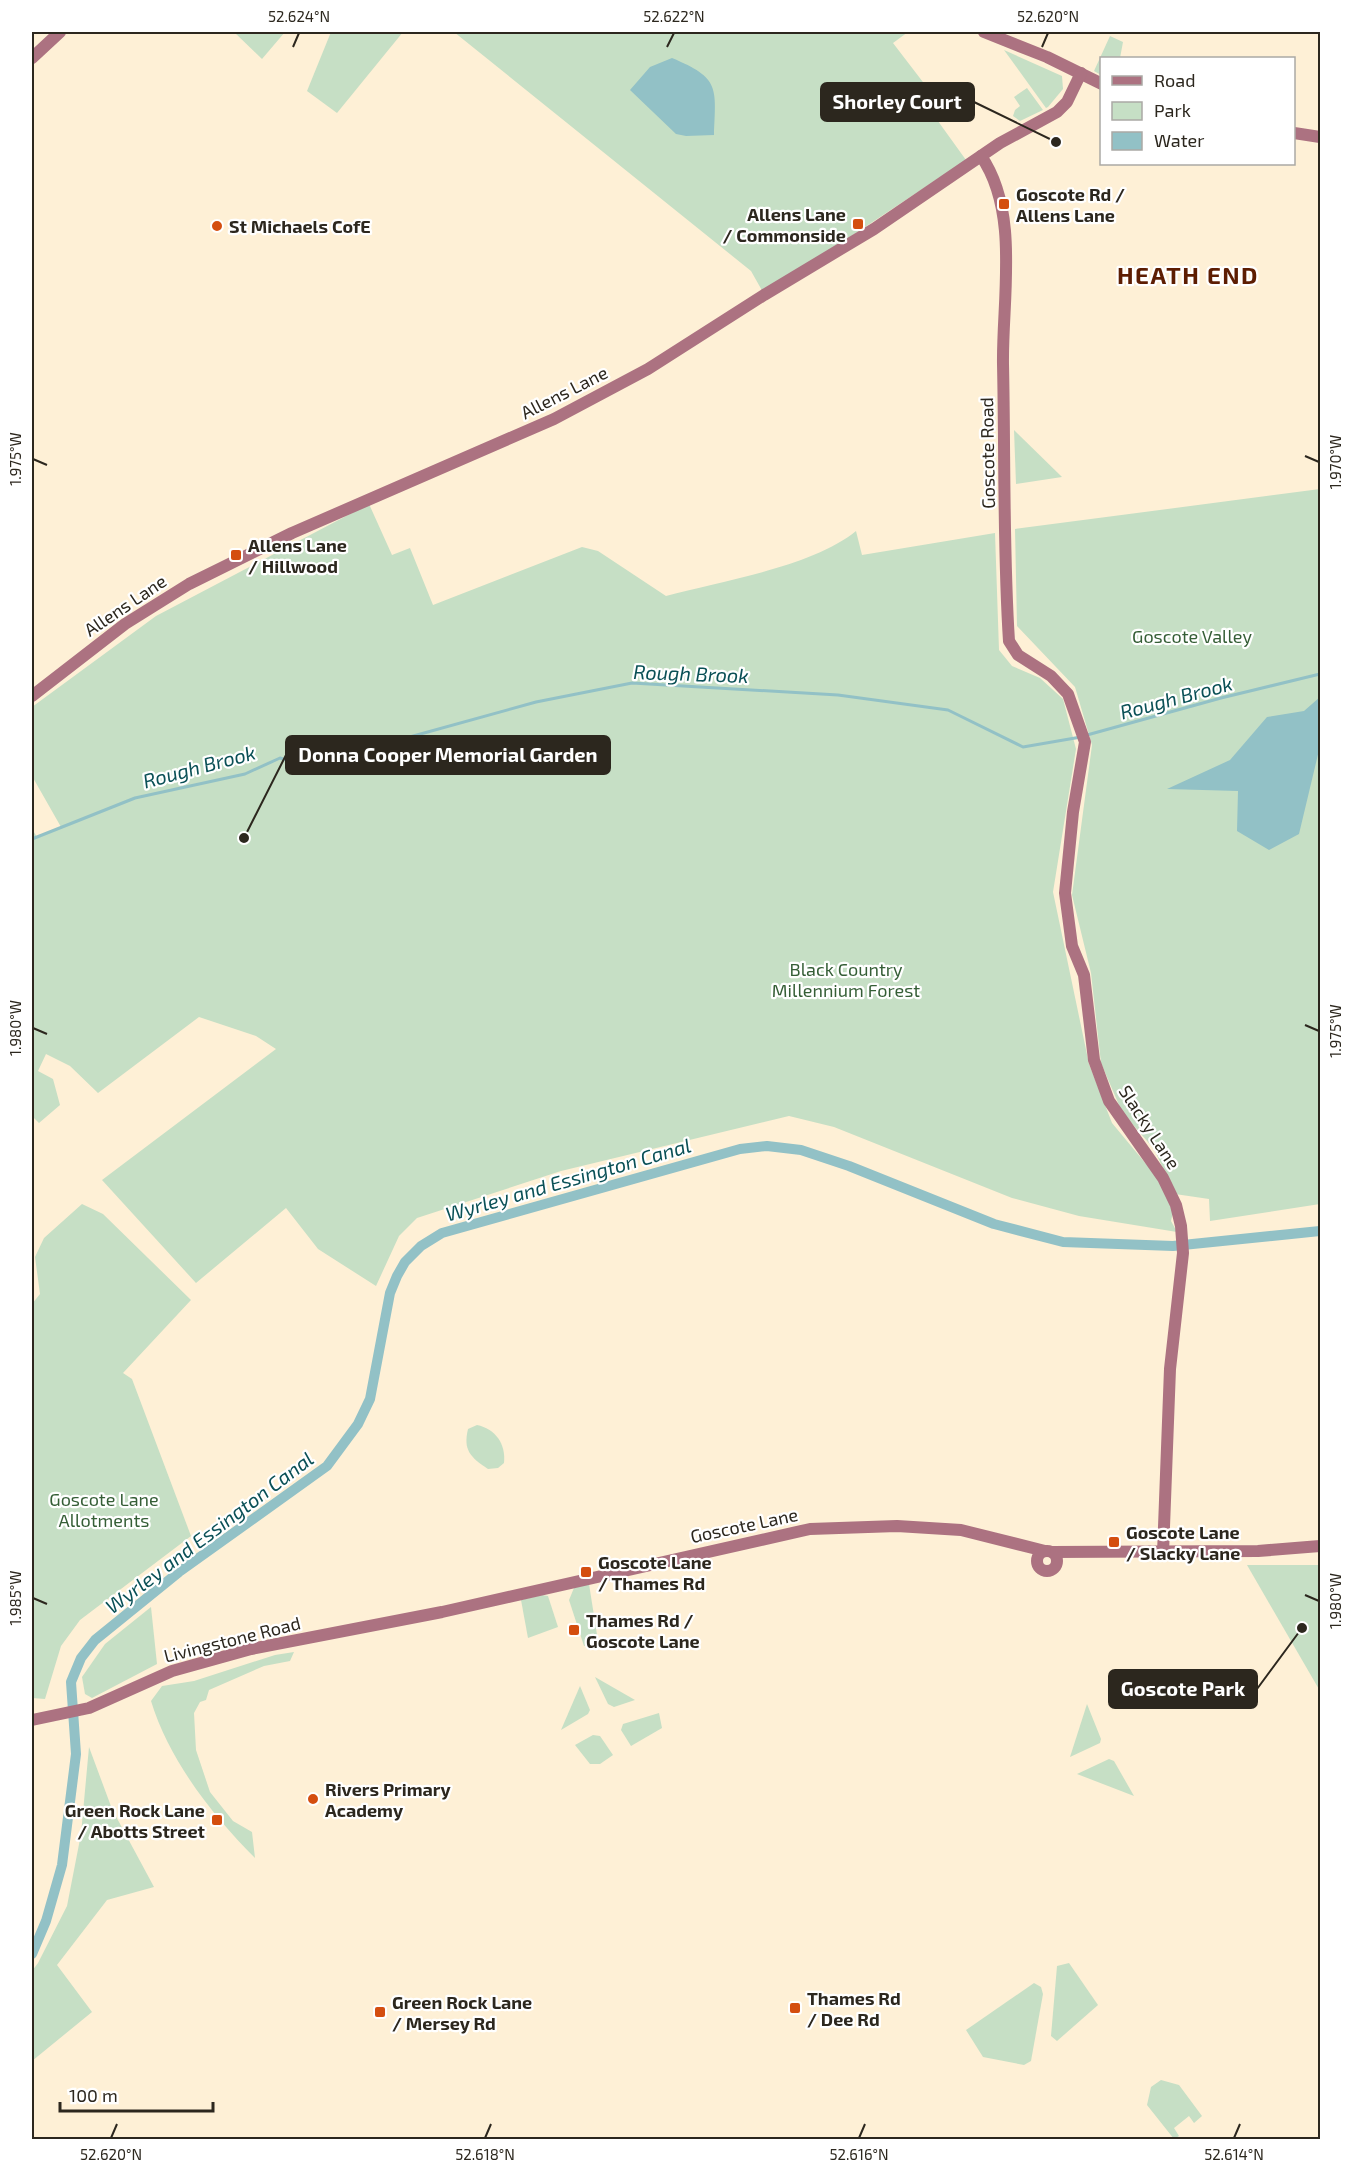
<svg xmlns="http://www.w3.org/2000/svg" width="1352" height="2171" viewBox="0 0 1352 2171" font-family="'Exo 2',sans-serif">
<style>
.green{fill:#c6dfc5}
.water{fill:#92c1c6}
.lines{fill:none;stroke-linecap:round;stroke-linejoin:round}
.stream{stroke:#92c1c6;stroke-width:3}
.canal{stroke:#92c1c6;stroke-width:10}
.secondary{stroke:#ac7281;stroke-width:12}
.ticks{fill:none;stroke:#2c271e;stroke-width:2}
.poi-dot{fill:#d44e0f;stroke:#fff;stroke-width:2}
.labels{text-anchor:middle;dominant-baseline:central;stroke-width:4.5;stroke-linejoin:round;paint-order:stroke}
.poi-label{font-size:18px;font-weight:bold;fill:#2c271e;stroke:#fff;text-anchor:start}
.street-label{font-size:18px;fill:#2c271e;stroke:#fff}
.park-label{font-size:18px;fill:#355e36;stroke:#fff}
.water-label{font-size:20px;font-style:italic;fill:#0a5056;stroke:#fff}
.district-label{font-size:24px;font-weight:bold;letter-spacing:1.5px;fill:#5d1d02;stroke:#fff}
.leader{fill:none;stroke:#2c271e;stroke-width:2}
.callout-dot{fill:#2c271e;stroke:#fff;stroke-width:2}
.callout{fill:#2c271e;stroke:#2c271e;stroke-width:2}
.callout-label{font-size:20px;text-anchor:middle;font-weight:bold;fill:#fff}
.neatline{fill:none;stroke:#2c271e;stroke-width:2}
.ticks-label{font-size:15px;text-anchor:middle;fill:#2c271e}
</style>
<rect width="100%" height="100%" fill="#fef0d6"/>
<g class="green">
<polygon points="234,32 285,32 262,59"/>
<polygon points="331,32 403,32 337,113 307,91"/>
<polygon points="454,32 908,32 893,43 939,103 930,110 966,160 764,294 751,271"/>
<polygon points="1110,36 1123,42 1120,58 1102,58 1101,75 1094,71"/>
<polygon points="1004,50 1062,76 1063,89 1048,107 1046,108"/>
<polygon points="1027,88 1043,110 1020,121 1013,116 1015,110 1020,106 1014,97"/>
<polygon points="1014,430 1062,477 1016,484"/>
<polygon points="1320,489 1320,1204 1210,1221 1209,1199 1175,1194 1154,1149 1122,1112 1101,1063 1091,973 1072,895 1092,745 1075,687 1017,626 1015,529"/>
<path d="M369,504L392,555L410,548L433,605L582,547L598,551L666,596C721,581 812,567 856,531L862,555L995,533L999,650L1012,666L1040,678L1063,699L1076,749L1053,892L1089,1064L1112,1123L1161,1182L1173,1212L1171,1221L1177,1232L1079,1216L1012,1198L834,1127L789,1116L561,1171L417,1218L399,1236L376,1286L318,1249L286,1208L196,1283L102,1180L276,1049L256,1036L199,1017L98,1093L70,1066L46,1054L38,1071L53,1079L60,1105L39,1123L32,1116V829L37,837L61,827L32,776V707L156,616Z"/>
<polygon points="82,1204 103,1214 191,1300 123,1373 132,1379 191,1536 80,1620 61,1646 45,1699 32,1698 32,1304 40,1294 35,1257 44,1238"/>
<path d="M477,1425C495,1429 506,1443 504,1463L498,1468L488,1469C470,1457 463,1450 468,1429Z"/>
<polygon points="1247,1565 1320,1565 1320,1691"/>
<polygon points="589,1584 598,1641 584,1646 569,1600 574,1588"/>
<polygon points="542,1595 548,1596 558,1627 528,1638 521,1600"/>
<polygon points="151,1607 157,1664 92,1698 85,1694 82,1677 105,1644"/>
<path d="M294,1652L290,1661L264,1666L209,1690L206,1700L200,1702L194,1713L196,1750L210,1792L233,1821L252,1832L255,1858C212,1815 169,1760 151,1701L162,1686L194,1681L275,1655Z"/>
<polygon points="595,1677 635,1700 614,1707 608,1704"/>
<polygon points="580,1686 590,1710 588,1714 561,1730"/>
<polygon points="1087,1704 1101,1739 1100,1743 1070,1757"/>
<polygon points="659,1713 662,1728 631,1746 621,1730 623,1724"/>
<polygon points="593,1735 600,1736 613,1755 600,1764 590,1764 575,1745"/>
<polygon points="89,1747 112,1809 154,1887 107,1900 57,1965 92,2012 32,2061 32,1971 38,1963 67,1906 81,1834"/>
<polygon points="1109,1759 1114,1761 1134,1796 1077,1774"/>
<polygon points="1069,1963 1098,2005 1057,2041 1051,2036 1057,1966"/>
<polygon points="1034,1983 1041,1987 1043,1994 1031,2061 1024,2065 983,2057 966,2030"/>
<polygon points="1161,2080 1179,2085 1202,2116 1194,2123 1189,2116 1174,2128 1179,2136 1174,2139 1147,2105 1151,2087"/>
</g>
<g class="water">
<path d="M672,58C720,78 716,87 714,135L686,136L676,134L630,90L650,67Z"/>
<polygon points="1320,697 1320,746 1299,834 1269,850 1237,831 1238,791 1167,789 1230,760 1267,717 1304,711"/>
</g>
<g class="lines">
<g class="stream">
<polyline points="1087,735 1221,698 1320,674"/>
<polyline points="32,839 135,798 245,774 280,758 307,767 338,764 406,738 536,702 632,683 838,695 948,710 1023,747 1081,737"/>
</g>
<polyline class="canal" points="32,1954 46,1921 62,1865 76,1754 71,1682 81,1658 95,1640 179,1572 327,1466 358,1424 370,1399 390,1293 397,1276 405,1262 421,1246 442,1233 740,1149 767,1146 801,1150 849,1166 994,1224 1063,1242 1173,1246 1320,1231"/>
<g class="secondary">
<polyline points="984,32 1047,57 1102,84"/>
<polyline points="32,58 60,32"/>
<polyline points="1294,133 1320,137"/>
<path d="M981,156C1020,212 1002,299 1003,364C1005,456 1003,550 1009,641L1018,655L1051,676L1068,694L1085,742L1073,812L1065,893L1072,946L1084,975L1094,1060L1109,1101L1163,1178L1176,1205L1181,1226L1183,1253L1170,1369L1163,1553"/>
<polyline points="32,696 125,624 189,584 292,533 554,419 648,369 764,295 874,229 1000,143 1057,112 1067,102 1081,73"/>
<circle cx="1047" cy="1561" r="10"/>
<polyline points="1052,1552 1258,1551 1320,1546"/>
<polyline points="32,1720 89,1708 172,1671 251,1649 442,1612 810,1529 897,1526 961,1530 1045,1551"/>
</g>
</g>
<path class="ticks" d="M293,47L299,33M667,47L674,33M1042,47L1048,33M1305,456L1319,462M33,459L47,465M1305,1025L1319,1031M33,1028L47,1034M1305,1595L1319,1601M33,1598L47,1604M111,2138L117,2124M485,2138L491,2124M859,2138L865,2124M1234,2138L1240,2124"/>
<g class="poi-dot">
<rect x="998" y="198" width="12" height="12" rx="3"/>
<rect x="852" y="218" width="12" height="12" rx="3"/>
<circle cx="217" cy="226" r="6"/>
<rect x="230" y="549" width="12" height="12" rx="3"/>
<rect x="1108" y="1536" width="12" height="12" rx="3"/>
<rect x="580" y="1566" width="12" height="12" rx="3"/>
<rect x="568" y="1624" width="12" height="12" rx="3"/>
<circle cx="313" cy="1799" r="6"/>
<rect x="211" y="1814" width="12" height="12" rx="3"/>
<rect x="789" y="2002" width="12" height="12" rx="3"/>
<rect x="374" y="2006" width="12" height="12" rx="3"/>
</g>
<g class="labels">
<g class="poi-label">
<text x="1016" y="194">Goscote Rd /<tspan x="1016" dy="21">Allens Lane</tspan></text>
<text x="846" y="214" text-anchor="end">Allens Lane<tspan x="846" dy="21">/ Commonside</tspan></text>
<text x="229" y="226">St Michaels CofE</text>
<text x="248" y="545">Allens Lane<tspan x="248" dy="21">/ Hillwood</tspan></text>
<text x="1126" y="1532">Goscote Lane<tspan x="1126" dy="21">/ Slacky Lane</tspan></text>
<text x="598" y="1562">Goscote Lane<tspan x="598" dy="21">/ Thames Rd</tspan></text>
<text x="586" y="1620">Thames Rd /<tspan x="586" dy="21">Goscote Lane</tspan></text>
<text x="325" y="1789">Rivers Primary<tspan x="325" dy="21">Academy</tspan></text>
<text x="205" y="1810" text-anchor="end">Green Rock Lane<tspan x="205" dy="21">/ Abotts Street</tspan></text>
<text x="807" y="1998">Thames Rd<tspan x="807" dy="21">/ Dee Rd</tspan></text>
<text x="392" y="2002">Green Rock Lane<tspan x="392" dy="21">/ Mersey Rd</tspan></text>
</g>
<g class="street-label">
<text transform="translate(564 392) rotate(-27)">Allens Lane</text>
<text transform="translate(987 453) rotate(-91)">Goscote Road</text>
<text transform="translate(125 605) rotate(-34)">Allens Lane</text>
<text transform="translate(1150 1127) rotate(57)">Slacky Lane</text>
<text transform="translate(744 1525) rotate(-12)">Goscote Lane</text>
<text transform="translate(232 1639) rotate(-14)">Livingstone Road</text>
</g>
<g class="park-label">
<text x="1192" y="636">Goscote Valley</text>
<text x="846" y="969">Black Country<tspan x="846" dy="21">Millennium Forest</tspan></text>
<text x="104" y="1499">Goscote Lane<tspan x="104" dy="21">Allotments</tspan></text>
</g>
<g class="water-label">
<text transform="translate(691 673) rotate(2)">Rough Brook</text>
<text transform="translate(1176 697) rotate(-15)">Rough Brook</text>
<text transform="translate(199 766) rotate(-15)">Rough Brook</text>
<text transform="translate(568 1179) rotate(-16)">Wyrley and Essington Canal</text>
<text transform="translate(209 1532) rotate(-37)">Wyrley and Essington Canal</text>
</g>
<g class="district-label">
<text x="1188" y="274">HEATH END</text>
</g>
</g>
<path class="leader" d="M1056 142L974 102M244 838L286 755M1302 1628L1257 1689"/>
<g class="callout-dot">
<circle cx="1056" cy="142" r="6"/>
<circle cx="244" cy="838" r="6"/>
<circle cx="1302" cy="1628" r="6"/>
</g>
<g class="callout">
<rect x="821" y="83" width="153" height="38" rx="6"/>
<rect x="286" y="736" width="324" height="38" rx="6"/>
<rect x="1109" y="1670" width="148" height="38" rx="6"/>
</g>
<g class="callout-label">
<text x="897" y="109">Shorley Court</text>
<text x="448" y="762">Donna Cooper Memorial Garden</text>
<text x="1183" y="1696">Goscote Park</text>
</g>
<rect width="1352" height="2171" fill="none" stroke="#ffffff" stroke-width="66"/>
<rect x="1100" y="57" width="195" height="108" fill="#ffffff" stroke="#aba9a5" stroke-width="1.5"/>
<rect x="1112" y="76" width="30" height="9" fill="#ac7281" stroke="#aba9a5" stroke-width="1.5"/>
<text x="1154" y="87" font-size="18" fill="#2c271e">Road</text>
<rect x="1112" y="102" width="30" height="18" fill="#c6dfc5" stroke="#aba9a5" stroke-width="1.5"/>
<text x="1154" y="117" font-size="18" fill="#2c271e">Park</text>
<rect x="1112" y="132" width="30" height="18" fill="#92c1c6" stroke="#aba9a5" stroke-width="1.5"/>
<text x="1154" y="147" font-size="18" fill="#2c271e">Water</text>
<path d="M60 2102v9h153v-9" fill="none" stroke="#2c271e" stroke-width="3"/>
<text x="69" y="2102" font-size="18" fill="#2c271e" stroke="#ffffff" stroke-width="4.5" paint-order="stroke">100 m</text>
<rect x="33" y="33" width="1286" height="2105" class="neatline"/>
<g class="ticks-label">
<text x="299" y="22">52.624°N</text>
<text x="674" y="22">52.622°N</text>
<text x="1048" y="22">52.620°N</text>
<text transform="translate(16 459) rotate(-90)" y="5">1.975°W</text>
<text transform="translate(1336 462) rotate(-90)" y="5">1.970°W</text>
<text transform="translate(16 1028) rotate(-90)" y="5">1.980°W</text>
<text transform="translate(1336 1031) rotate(-90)" y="5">1.975°W</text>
<text transform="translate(16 1598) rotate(-90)" y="5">1.985°W</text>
<text transform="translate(1336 1601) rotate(-90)" y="5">1.980°W</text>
<text x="111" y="2160">52.620°N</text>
<text x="485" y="2160">52.618°N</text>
<text x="859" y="2160">52.616°N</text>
<text x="1234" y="2160">52.614°N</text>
</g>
</svg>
